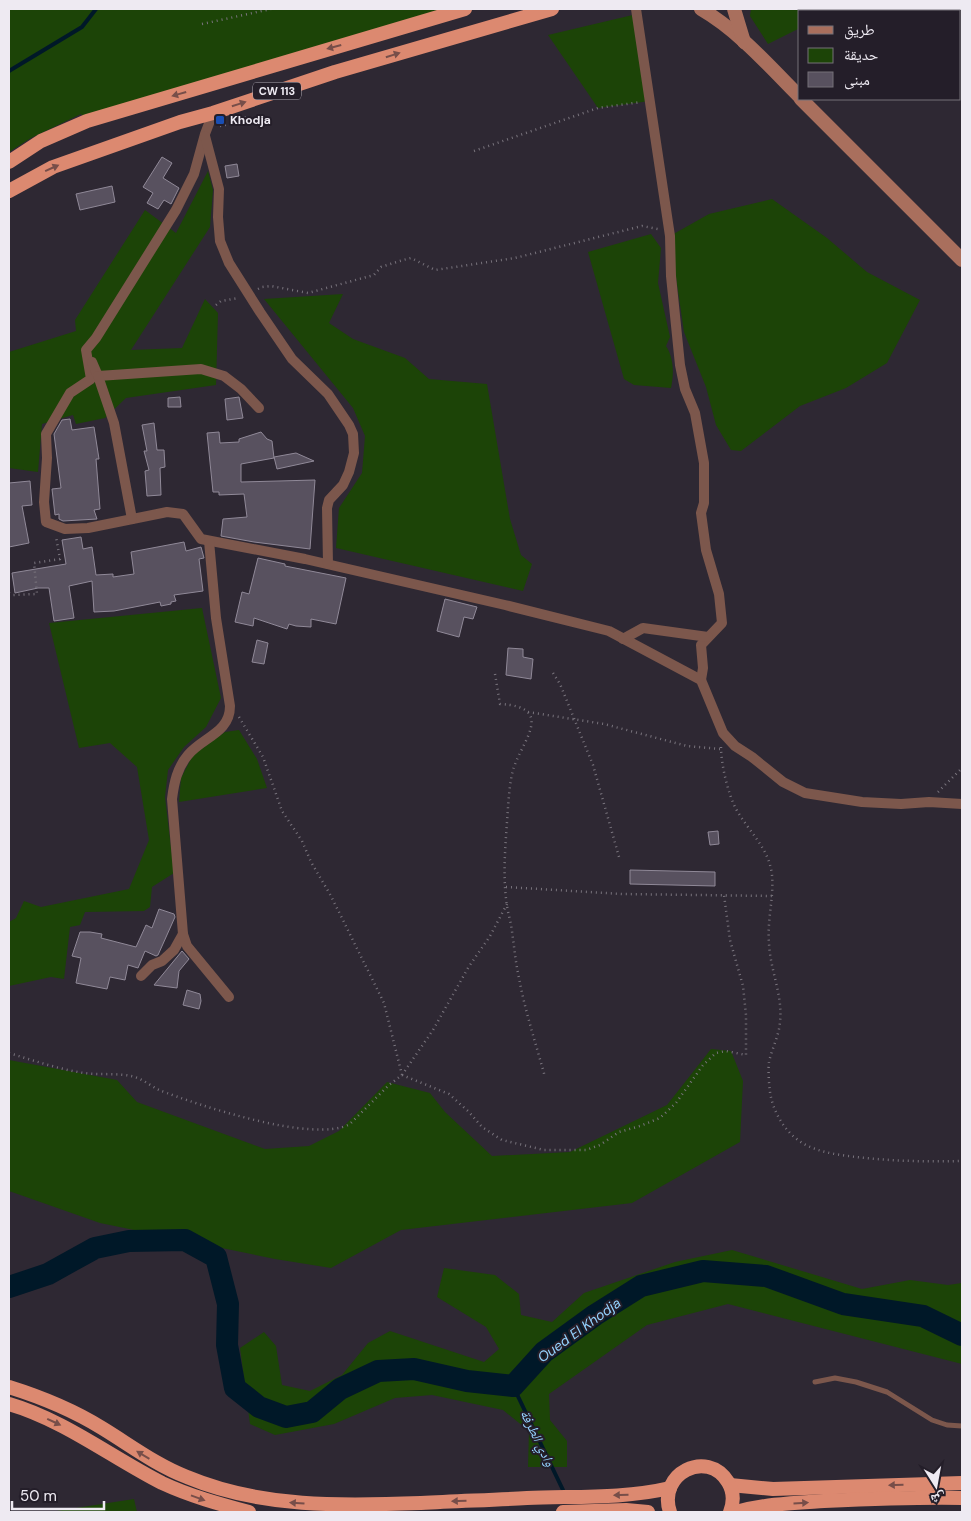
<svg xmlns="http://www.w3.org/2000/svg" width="971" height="1521" viewBox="0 0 971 1521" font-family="'DM Sans','Noto Naskh Arabic',sans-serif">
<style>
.green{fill:#1c4407}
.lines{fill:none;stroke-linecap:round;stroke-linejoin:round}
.stream{stroke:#001828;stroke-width:4}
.river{stroke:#001828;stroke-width:22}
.building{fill:#58515f;stroke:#908998}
.path{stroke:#79747d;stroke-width:2.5;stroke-dasharray:1 4;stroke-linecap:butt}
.service{stroke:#7c574c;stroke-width:5}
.minor{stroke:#7c574c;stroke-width:10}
.secondary{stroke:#a96f5d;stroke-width:14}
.trunk{stroke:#dc8970;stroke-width:14}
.oneway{fill:#774e49}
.transit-dot{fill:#1a4fb4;stroke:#241e29;stroke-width:2}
.labels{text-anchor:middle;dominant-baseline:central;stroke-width:4;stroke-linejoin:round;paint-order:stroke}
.shield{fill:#241e29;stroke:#b1adb6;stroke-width:1}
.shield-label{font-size:11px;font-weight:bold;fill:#eeeaf2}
.poi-label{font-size:12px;font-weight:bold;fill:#eeeaf2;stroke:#241e29;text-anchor:start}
.water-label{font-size:14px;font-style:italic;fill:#95d3ff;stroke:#241e29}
</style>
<rect width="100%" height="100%" fill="#2e2833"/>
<g class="green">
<polygon points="9,9 465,9 87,121 81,114 31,138 9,152"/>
<polygon points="751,9 840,9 835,11 800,11 800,28 768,44 750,16"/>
<polygon points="637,14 650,101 598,108 548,35"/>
<polygon points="208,171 213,190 210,227 131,350 182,348 205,299 218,313 216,385 126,398 105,418 76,424 73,415 42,424 38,472 9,468 9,352 76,331 75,320 145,210 176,233"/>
<polygon points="772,199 827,238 867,272 920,300 887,363 846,388 800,406 741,451 731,450 716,425 706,387 684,332 670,236 709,214"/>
<path d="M651,234L661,248L658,283L670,337L666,346C674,358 674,374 671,388L634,385L624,379L588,252Z"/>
<polygon points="343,294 329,323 353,339 405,358 429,379 487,384 510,519 521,555 532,564 523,591 336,548 339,508 362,473 365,436 353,408 264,299"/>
<polygon points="202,608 221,698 206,727 184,747 168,770 165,797 174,873 152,887 150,907 144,911 85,912 80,925 70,927 64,979 51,977 9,986 9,922 16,918 24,901 41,907 129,889 149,840 137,767 110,743 79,748 49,623"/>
<polygon points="239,730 257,759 267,788 179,802 181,778 193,755 225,732"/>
<polygon points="711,1049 731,1051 743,1081 740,1142 632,1203 401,1230 331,1268 275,1259 100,1223 9,1191 9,1060 117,1080 137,1102 265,1149 309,1146 339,1131 387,1082 430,1093 445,1112 492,1156 570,1152 667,1105"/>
<polygon points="732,1250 862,1289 910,1280 948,1285 962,1283 962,1364 728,1304 647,1325 549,1394 550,1420 567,1441 567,1467 528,1467 529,1431 503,1410 432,1395 395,1398 334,1424 275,1435 250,1424 240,1348 264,1332 276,1346 282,1385 310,1391 342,1375 368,1343 390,1331 484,1362 499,1349 486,1327 437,1297 444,1268 495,1275 519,1294 521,1315 552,1322 584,1293 675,1262"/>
<polygon points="134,1499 137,1512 50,1512"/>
</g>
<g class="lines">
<g class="stream">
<polyline points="9,71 82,27 96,9"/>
<polyline points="513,1386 563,1490"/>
</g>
<polyline class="river" points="9,1287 48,1274 95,1248 129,1241 185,1240 216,1257 228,1304 227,1345 235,1388 259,1407 286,1417 312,1412 340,1389 378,1371 414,1369 467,1381 513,1386 544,1352 595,1315 641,1286 703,1271 766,1276 843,1304 923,1316 962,1335"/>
</g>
<g class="building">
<polygon points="162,157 172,163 163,178 179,188 171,204 164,200 158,209 147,203 153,193 143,187"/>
<polygon points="237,164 239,176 227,178 225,166"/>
<polygon points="112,186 115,202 80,210 76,194"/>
<polygon points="180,397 181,407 168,407 168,398"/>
<polygon points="239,397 243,418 227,420 225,399"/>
<polygon points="70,419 72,430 94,427 99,459 96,459 100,509 94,510 97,519 63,521 59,519 59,514 55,515 52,489 61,488 54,434 62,420"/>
<polygon points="154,423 157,450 164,450 165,467 160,468 161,495 147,496 145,471 149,470 144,451 147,451 142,425"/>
<polygon points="219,432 220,443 239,442 239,439 261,432 267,439 272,441 274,458 241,464 241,482 315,480 310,549 254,542 221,536 223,519 247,517 244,494 219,495 219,492 213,492 207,433"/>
<polygon points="296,453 314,461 277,469 274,457"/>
<polygon points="30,481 32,505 22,506 29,543 9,547 9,483"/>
<polygon points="81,537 83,549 92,547 96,575 113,574 113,577 134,574 131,552 184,542 186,551 201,547 204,558 199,559 203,591 174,595 176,601 171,602 171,604 161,606 160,602 114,611 94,612 92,581 69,586 74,618 54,621 49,588 38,588 15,593 12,573 66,564 62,540"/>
<polygon points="258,558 285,564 285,566 346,578 336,624 311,619 311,627 296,626 289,624 287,629 254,618 253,626 235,622 242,592 249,594"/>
<polygon points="445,599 477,607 473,619 464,617 459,637 437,631"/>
<polygon points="257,640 268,643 264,664 252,662"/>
<polygon points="508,648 523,649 523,657 533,659 531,679 506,675"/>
<polygon points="718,831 719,844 710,845 708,832"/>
<polygon points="630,870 715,872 715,886 630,884"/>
<polygon points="159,909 174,914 175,917 158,955 156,956 145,951 138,968 128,965 125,980 110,977 107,989 76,983 81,958 72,956 80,932 90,932 102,934 101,938 136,947 146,925 152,928"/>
<polygon points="182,951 189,959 179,971 177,988 154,985"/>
<polygon points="187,990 200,994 201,1001 199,1009 183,1005"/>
</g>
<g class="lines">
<g class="path">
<polyline points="202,24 271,9"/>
<polyline points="220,126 246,121 244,115"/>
<polyline points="474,151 598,108 641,102"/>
<polyline points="258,289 262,287 271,286 308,293 374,275 381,267 403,260 411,258 435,270 515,258 642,226 658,229"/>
<polyline points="216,305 221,301 239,298"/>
<polyline points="9,593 13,595 37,594 34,563 60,559 56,537"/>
<polyline points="553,673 560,684 593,765 619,857"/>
<path d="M495,674L500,704C557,707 521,742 513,770C510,781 509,795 508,807C506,840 502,874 507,906C508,913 510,919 511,925C514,943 515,960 519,978C525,1011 536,1044 545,1077"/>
<polyline points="528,712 604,724 687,746 720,749"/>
<polyline points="239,717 263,757 282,811 302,841 311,862 331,896 384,1003 402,1075"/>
<path d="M721,747C721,764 728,794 736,809C749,832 769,848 772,875C774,898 767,920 769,943C770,970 783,995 780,1022C779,1036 772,1048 769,1062C768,1071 769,1084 770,1092C773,1114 788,1137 808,1146C823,1153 840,1155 856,1157C891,1161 927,1162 962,1161"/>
<polyline points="938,792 962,768"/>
<polyline points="506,887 622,894 773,896"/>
<path d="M9,1053C32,1060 55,1068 78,1072C97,1076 118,1072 135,1077C144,1080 151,1086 159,1090C198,1105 313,1144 350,1124L389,1085L402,1075L433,1030L468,968L490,936L507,904"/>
<polyline points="402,1075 449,1094 469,1112 482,1127 502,1140 544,1150 586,1150 600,1145 619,1132 640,1126 660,1118 676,1103 703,1065 716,1053 726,1051 746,1055 746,1015 743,986 730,940 724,895"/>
</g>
<polyline class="service" points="815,1382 835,1378 856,1382 887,1392 932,1420 947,1425 962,1426"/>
<g class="minor">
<polyline points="636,9 670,236 671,276 680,365 685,389 695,413 704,463 704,503 701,513 706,550 719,594 722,623 701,645 703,668 701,680"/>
<polyline points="213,113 205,134 194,174 176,210 96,338 86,350 91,379 70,393 46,434 47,458 44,502 46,522 65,529 88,528 167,512 183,514 201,539 305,559 505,605 609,631 701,680 723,733 735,746 752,757 783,782 805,793 862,802 901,804 929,802 962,804"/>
<polyline points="205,136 219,189 218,217 220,241 229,263 260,312 292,359 328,394 349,425 353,434 354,453 349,472 343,485 329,500 327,508 328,564"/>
<polyline points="92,362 98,376 201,369 224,376 241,389 259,408"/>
<polyline points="98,376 114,423 132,519"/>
<path d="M209,541L216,618L230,706C230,733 203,737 188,755C177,768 174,783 172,799L183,934L187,946L229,997"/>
<polyline points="623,639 643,628 708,637"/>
<polyline points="141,976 152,965 162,961 174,950 183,934"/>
</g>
<g class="secondary">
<path d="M701,9C739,31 769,66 800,97"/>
<polyline points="734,9 744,42"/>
<polyline points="801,99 962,260"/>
</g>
<g class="trunk">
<polyline points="9,162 41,141 87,121 465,9"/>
<polyline points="9,191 53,167 180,122 213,113 335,72 552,9"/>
<path d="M9,1387C41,1397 73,1410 102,1428C130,1445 156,1465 187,1477C261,1508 342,1506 421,1503C456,1501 492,1500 527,1498C574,1496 623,1499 670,1488"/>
<path d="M9,1404C64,1420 111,1457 162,1483C190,1496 219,1504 249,1512"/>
<polyline points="730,1485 773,1489 962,1483"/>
<polyline points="563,1512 626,1510 648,1512"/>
<path d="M670,1512C657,1474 707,1448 728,1482C734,1492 734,1502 730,1512"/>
<path d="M736,1512C765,1504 794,1503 824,1501C870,1499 916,1497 962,1498"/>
</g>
</g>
<defs><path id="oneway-solid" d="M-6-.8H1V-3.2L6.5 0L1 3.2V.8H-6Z" transform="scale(1.25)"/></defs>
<g class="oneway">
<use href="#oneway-solid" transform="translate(334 47) rotate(165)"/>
<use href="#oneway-solid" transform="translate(393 55) rotate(-18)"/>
<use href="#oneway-solid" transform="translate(179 94) rotate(164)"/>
<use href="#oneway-solid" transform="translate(239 104) rotate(-18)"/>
<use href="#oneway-solid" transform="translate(52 168) rotate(-24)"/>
<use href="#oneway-solid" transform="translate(54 1422) rotate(25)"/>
<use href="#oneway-solid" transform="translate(143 1455) rotate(-149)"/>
<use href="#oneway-solid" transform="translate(896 1485) rotate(178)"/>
<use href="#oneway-solid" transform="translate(621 1495) rotate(178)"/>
<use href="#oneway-solid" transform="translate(198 1498) rotate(20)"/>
<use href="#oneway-solid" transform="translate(459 1501) rotate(178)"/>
<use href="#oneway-solid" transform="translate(297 1503) rotate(-176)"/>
<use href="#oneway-solid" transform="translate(801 1503) rotate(-3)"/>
</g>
<rect class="transit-dot" x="215" y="115" width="10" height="10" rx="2.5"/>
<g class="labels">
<rect class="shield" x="253" y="82.5" width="48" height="17" rx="4"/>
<g class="shield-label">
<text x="277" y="91">CW 113</text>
</g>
<g class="poi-label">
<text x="230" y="120">Khodja</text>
</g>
<g class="water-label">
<text transform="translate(579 1330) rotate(-36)">Oued El Khodja</text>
<text transform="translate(538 1438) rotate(64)">وادي الطرفة</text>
</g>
</g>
<rect width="971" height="1521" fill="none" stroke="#eeeaf2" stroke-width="20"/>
<rect x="798" y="10" width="162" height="90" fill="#241e29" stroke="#757079"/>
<rect x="808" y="26" width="25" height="8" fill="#a96f5d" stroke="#757079"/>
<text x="844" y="35" font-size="15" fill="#eeeaf2">طريق</text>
<rect x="808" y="48" width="25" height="15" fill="#1c4407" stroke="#757079"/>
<text x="844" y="60" font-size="15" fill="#eeeaf2">حديقة</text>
<rect x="808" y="72" width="25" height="15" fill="#58515f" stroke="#757079"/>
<text x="844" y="85" font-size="15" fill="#eeeaf2">مبنى</text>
<g transform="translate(936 1486) rotate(169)" stroke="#241e29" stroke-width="4" paint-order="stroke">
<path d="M0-4L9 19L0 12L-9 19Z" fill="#eeeaf2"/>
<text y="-8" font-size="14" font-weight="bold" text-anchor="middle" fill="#eeeaf2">ش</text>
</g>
<path d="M12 1501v8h92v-8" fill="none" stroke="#eeeaf2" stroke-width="2.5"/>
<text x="20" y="1501" font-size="15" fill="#eeeaf2" stroke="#241e29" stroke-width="4" paint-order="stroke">50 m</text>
</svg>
